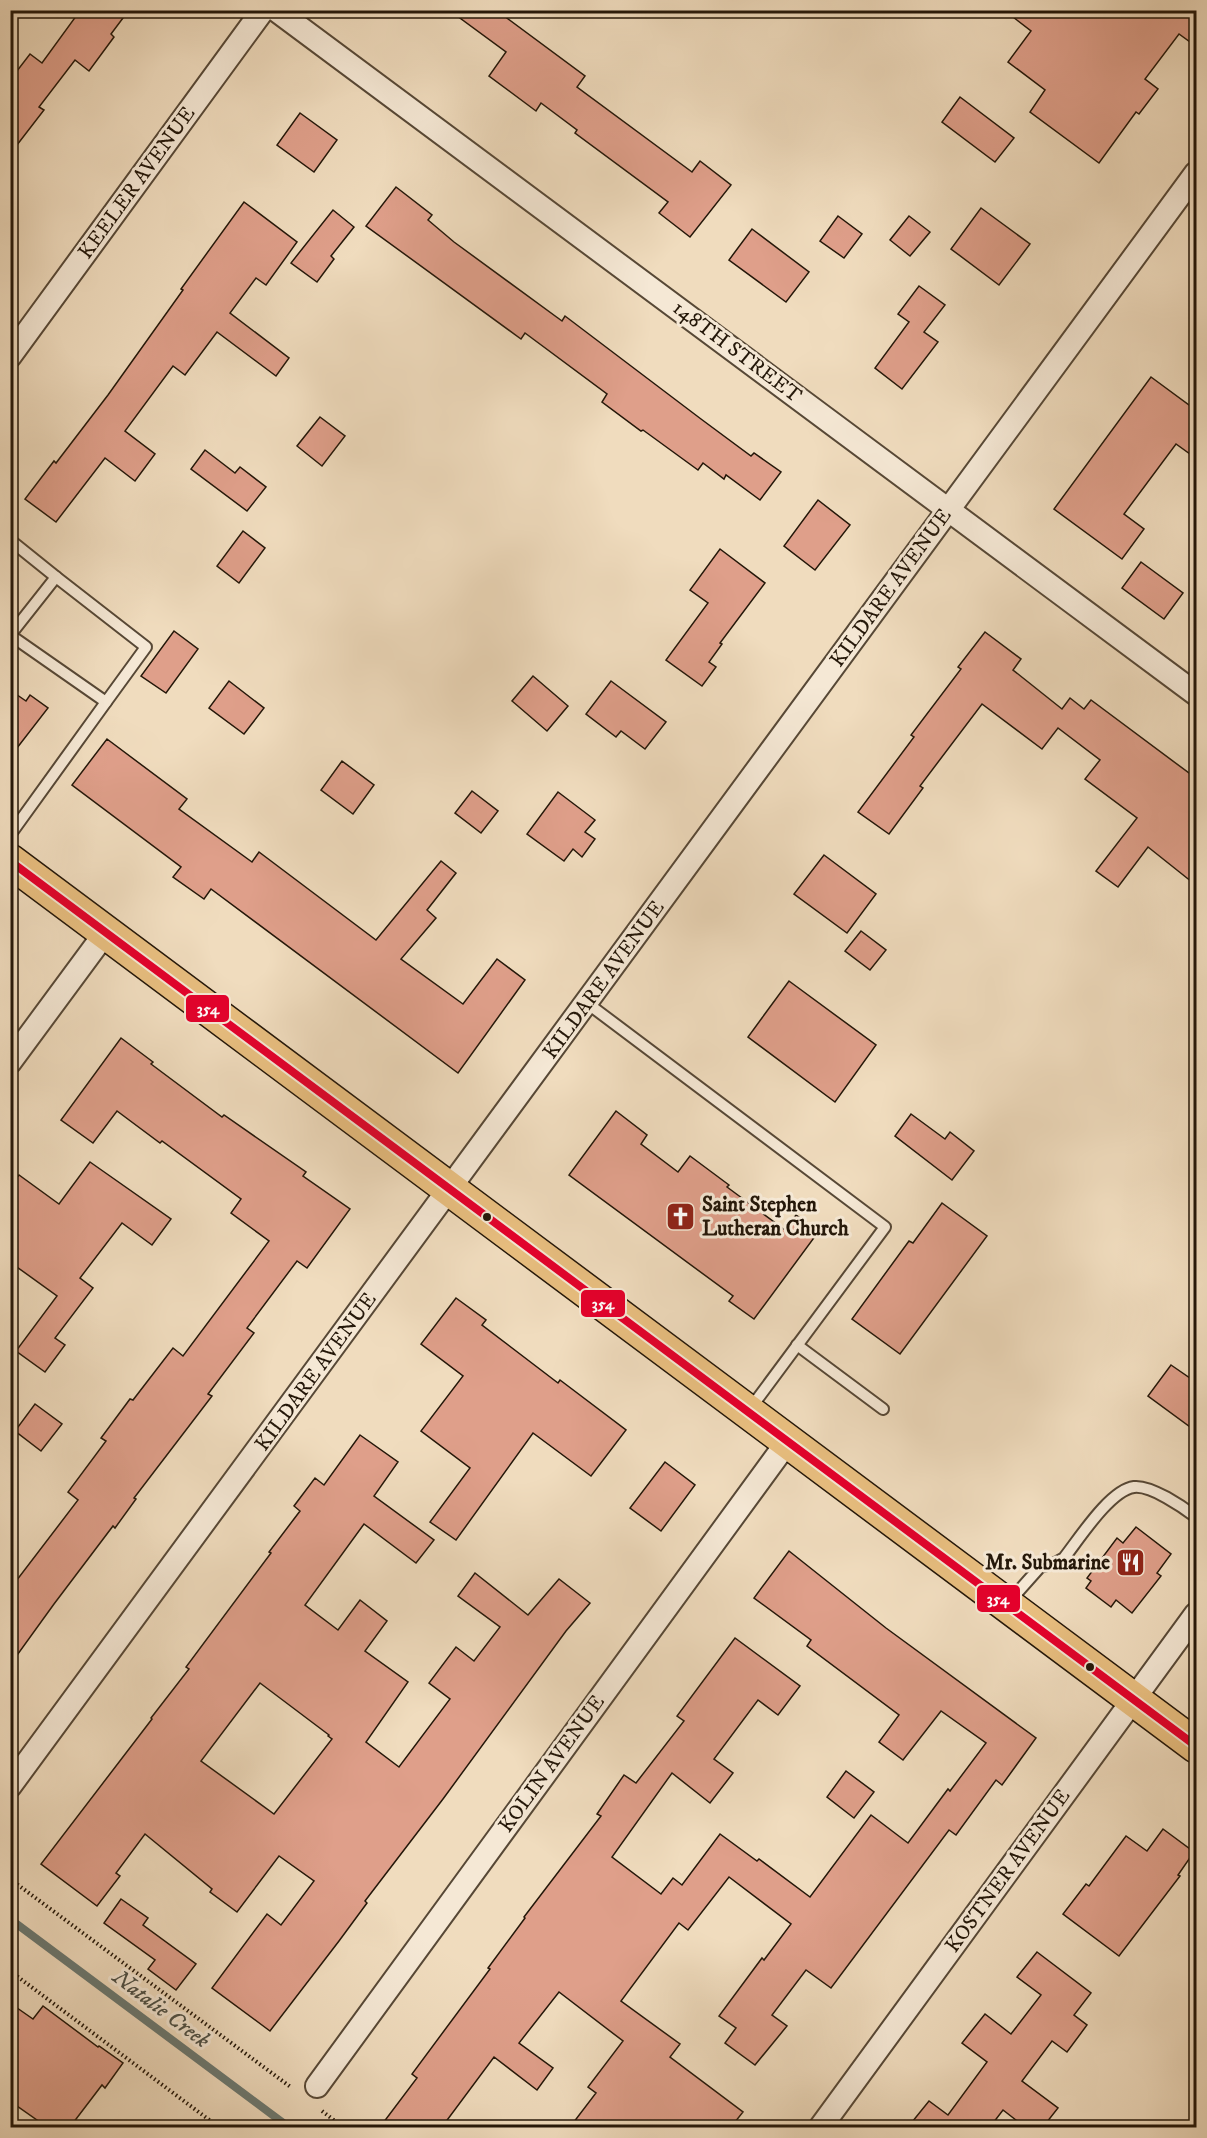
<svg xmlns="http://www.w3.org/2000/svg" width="1207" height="2138" viewBox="0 0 1207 2138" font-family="'IM FELL DW Pica',serif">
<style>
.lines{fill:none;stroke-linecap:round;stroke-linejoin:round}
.stream{stroke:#6b7972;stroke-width:8}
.building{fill:#df9f8a;stroke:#241709;stroke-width:1.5;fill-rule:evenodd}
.lane-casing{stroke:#574836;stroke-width:14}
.street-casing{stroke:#574836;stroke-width:26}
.primary-casing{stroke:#241709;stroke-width:36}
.path{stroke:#241709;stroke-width:4;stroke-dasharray:1.5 3;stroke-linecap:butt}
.lane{stroke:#f5e8d5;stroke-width:10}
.street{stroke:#f5e8d5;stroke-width:22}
.primary{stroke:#e8be7f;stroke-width:33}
.bus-1-casing{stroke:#f5e8d5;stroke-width:12}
.bus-1{stroke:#e4002b;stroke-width:8}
.bus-dot{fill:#241709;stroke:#f5e8d5;stroke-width:2}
.labels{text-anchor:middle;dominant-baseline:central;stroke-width:6;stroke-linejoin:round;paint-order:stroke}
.street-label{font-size:21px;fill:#241709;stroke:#f5e8d5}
.poi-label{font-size:21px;font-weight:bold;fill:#241709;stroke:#f5e8d5;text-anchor:start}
.water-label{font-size:22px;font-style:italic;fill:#4e5046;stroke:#f5e8d5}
.line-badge{stroke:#f5e8d5;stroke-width:2}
.badge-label{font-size:16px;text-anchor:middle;font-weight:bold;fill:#fff}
</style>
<rect width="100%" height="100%" fill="#f0dcbe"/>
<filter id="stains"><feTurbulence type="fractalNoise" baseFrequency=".00333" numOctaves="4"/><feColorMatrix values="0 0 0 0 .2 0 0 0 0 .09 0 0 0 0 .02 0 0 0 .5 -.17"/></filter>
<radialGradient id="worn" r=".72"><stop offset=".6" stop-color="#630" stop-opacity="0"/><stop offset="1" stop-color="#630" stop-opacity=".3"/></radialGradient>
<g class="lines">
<polyline class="stream" points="10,1919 290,2128"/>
</g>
<g class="building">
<polygon points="84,10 129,10 111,34 114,37 89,71 75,60 39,107 44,110 10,154 10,80 30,54 42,63 79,12"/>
<polygon points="449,10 496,10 585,76 577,87 692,172 700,161 731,185 690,237 659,213 668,202 575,133 577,130 541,103 536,111 489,76 506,52"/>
<polygon points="1004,10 1197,10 1197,47 1179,34 1145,79 1158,89 1139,114 1136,112 1099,163 1030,112 1045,90 1008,62 1031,31"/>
<polygon points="960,97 1014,138 995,162 942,122"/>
<polygon points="300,113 337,140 314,172 277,145"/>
<polygon points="396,187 432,215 428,220 454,242 562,321 565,316 701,419 751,456 754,453 781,472 760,500 726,475 724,479 703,463 698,470 643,430 641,431 602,402 607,394 525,333 521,339 366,226"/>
<polygon points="244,202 297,242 266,285 256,278 230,313 289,358 276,376 217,332 185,375 173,366 125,431 155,454 135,481 105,458 56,522 25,499 54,461 56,463 108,395 183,290 181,289"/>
<polygon points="981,208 1030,244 999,285 951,249"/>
<polygon points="333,210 354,227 331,256 334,259 317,282 291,263"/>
<polygon points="838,216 862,234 844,258 820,241"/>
<polygon points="909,216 930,232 910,256 890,240"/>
<polygon points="752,229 809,272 786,302 729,260"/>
<polygon points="919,286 945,305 924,332 938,342 902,389 875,368 909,322 898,314"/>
<polygon points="1151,377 1197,411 1197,459 1176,444 1124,514 1144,529 1122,559 1054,509"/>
<polygon points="320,417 345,436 322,466 297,446"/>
<polygon points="205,450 235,473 240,467 266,487 247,511 191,469"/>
<polygon points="818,500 850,525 815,570 784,546"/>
<polygon points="243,531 265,548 239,583 217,566"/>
<polygon points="720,549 765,583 720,643 722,644 709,662 716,667 702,686 666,660 708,603 690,590"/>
<polygon points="1141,562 1183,593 1164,619 1122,588"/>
<polygon points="174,631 198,649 166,693 141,676"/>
<polygon points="985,632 1021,659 1013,670 1062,709 1070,698 1084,709 1091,700 1197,779 1197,886 1148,847 1118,887 1096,871 1137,818 1085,779 1100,760 1058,728 1042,749 982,704 920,786 923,788 889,834 858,812 914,737 911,735 961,669 958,667"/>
<polygon points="533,676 568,706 547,731 512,701"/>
<polygon points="229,681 264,708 244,734 209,708"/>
<polygon points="611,681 666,722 645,749 621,731 616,737 586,714"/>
<polygon points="10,690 26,701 30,695 48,708 10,757"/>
<polygon points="107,739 187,799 179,809 252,862 259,852 376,940 441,861 456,873 427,910 436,918 401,959 463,1004 497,959 525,980 458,1073 211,889 204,899 173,877 181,867 72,785"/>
<polygon points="342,761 374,785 353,814 321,790"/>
<polygon points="472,791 498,811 481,833 455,813"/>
<polygon points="558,792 595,820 585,832 595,839 582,857 573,849 564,861 527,834"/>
<polygon points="824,855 876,894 847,933 794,894"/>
<polygon points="861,931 886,950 870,970 845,951"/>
<polygon points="789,981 876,1045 835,1102 748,1037"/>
<polygon points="121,1038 153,1062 151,1064 222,1117 224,1115 306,1172 303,1176 350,1209 307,1268 297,1261 247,1328 254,1333 208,1394 212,1396 134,1498 136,1499 115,1528 113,1526 54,1604 10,1665 10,1589 78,1500 68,1492 106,1441 101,1438 130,1399 133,1400 173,1348 183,1356 269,1241 231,1213 241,1199 162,1141 160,1143 117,1111 93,1143 61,1120"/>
<polygon points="616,1111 647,1135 641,1144 678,1172 690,1156 729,1185 727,1187 785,1230 796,1215 819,1231 754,1319 729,1301 733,1296 569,1175"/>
<polygon points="911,1114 945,1139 950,1132 974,1151 952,1180 895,1136"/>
<polygon points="90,1162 171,1219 152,1245 122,1223 80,1278 93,1288 55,1338 65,1345 45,1372 16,1351 57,1296 10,1262 10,1186 19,1175 59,1204"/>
<polygon points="942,1203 987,1236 900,1354 852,1319 909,1241 913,1243"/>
<polygon points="456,1298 486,1320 482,1325 558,1383 560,1380 626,1430 591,1476 533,1433 456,1540 430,1522 470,1468 421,1431 463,1376 421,1344"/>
<polygon points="1171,1365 1197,1383 1197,1432 1148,1396"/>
<polygon points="35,1404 62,1424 41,1451 15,1431"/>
<path d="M360,1435L398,1462L374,1496L434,1540L416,1563L364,1524L305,1605L338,1630L360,1600L387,1621L365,1651L408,1682L366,1742L399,1767L450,1699L429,1683L456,1647L474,1661L500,1627L458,1596L475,1573L528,1615L559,1579L590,1603L566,1631L443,1799L365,1901L367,1903L339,1941L270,2031L212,1988L267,1914L281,1925L314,1881L279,1856L237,1912L210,1892L212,1889L145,1834L116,1873L120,1876L97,1906L41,1864L152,1719L151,1718L189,1669L186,1667L271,1553L269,1552L300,1511L294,1506L315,1478L324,1485ZM260,1683L329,1735L328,1736L332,1739L274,1814L201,1761Z"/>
<polygon points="665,1462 695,1485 661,1531 630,1508"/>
<polygon points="1136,1527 1171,1554 1157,1573 1161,1576 1132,1613 1116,1600 1111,1607 1086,1588 1091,1581 1087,1578 1117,1538 1123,1543"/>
<polygon points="789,1551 886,1628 1036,1738 1002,1785 996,1780 956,1835 949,1830 831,1988 806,1970 772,2015 787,2026 755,2065 725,2043 736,2028 719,2016 762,1958 764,1960 791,1924 729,1877 688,1930 679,1923 621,2001 680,2044 670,2057 743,2112 731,2127 570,2127 596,2093 588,2087 623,2041 559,1992 519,2043 553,2068 537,2090 494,2057 442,2127 380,2127 417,2078 412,2074 490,1969 488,1968 525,1918 524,1917 601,1816 597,1814 624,1775 636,1783 684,1721 677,1716 735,1638 800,1686 778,1715 758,1700 714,1759 733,1773 710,1803 672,1773 612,1857 661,1894 673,1878 682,1885 720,1834 757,1861 759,1859 810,1897 871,1815 908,1843 948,1789 950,1791 986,1743 941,1711 903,1760 879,1742 899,1715 807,1646 811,1640 754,1598"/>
<polygon points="846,1771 874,1792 854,1818 827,1797"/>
<polygon points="1163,1829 1194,1852 1178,1875 1180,1876 1119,1956 1063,1914 1086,1884 1089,1886 1126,1836 1147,1851"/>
<polygon points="121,1899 148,1918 143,1925 196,1964 176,1990 148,1969 155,1960 104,1923"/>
<polygon points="1037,1952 1091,1993 1074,2015 1087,2025 1067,2052 1052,2041 1022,2081 1058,2108 1043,2127 1025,2127 1003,2110 990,2127 908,2127 929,2101 948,2115 987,2062 962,2043 985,2014 1011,2034 1041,1995 1017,1977"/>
<polygon points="10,2003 33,2019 43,2006 98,2047 99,2046 123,2063 105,2088 102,2085 70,2127 47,2127 10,2101"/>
</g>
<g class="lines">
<defs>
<g id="lane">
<polyline points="10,540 56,577 11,634"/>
<polyline points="56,577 146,647 106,702"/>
<polyline points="10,635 106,702 10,835"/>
<polyline points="587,1003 885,1227 750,1409"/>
<polyline points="797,1345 883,1409"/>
<path d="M1008,1603L1040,1567L1055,1563L1064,1558C1079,1539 1110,1490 1134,1487C1151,1485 1183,1507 1196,1517"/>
</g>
<g id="street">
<polyline points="276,10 1196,694"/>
<polyline points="10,356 263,10"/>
<polyline points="10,1062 106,932"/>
<polyline points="10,1786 1196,173"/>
<polyline points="317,2086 788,1441"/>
<polyline points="820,2128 1196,1614"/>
</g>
<polyline id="primary" points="10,861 1196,1746"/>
</defs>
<use href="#lane" class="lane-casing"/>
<use href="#street" class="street-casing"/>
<use href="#primary" class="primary-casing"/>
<g class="path">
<polyline points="10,1879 292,2088"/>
<polyline points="10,1971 220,2128"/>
<polyline points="322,2111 344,2128"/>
</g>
<use href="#lane" class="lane"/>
<use href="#street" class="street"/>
<use href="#primary" class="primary"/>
<defs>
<polyline id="bus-1" points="10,861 1196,1746"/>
</defs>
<use href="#bus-1" class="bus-1-casing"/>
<use href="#bus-1" class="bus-1"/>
</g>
<defs>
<symbol id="church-square" viewBox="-11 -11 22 22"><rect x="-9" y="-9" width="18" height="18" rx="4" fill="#8f2418" stroke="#f5e8d5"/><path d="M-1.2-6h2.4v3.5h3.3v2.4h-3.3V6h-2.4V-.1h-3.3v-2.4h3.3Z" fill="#fff"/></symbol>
<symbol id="restaurant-square" viewBox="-11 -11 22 22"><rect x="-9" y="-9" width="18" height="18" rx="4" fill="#8f2418" stroke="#f5e8d5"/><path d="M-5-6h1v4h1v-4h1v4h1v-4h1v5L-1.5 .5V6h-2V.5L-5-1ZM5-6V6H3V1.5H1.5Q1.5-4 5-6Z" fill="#fff"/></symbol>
</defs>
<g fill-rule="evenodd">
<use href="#church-square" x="664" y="1200" width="33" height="33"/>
<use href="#restaurant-square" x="1114" y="1546" width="33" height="33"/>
</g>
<g class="bus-dot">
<circle cx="487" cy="1217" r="5"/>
<circle cx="1090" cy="1667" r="5"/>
</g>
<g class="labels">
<g class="street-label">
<text transform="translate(137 183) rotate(-54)">KEELER AVENUE</text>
<text transform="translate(737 352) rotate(37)">148TH STREET</text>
<text transform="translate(891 588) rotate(-54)">KILDARE AVENUE</text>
<text transform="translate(604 980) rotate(-54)">KILDARE AVENUE</text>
<text transform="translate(316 1372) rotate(-54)">KILDARE AVENUE</text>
<text transform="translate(552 1764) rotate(-54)">KOLIN AVENUE</text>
<text transform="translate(1008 1871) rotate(-54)">KOSTNER AVENUE</text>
</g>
<g class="poi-label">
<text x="702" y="1205">Saint Stephen<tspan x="702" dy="24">Lutheran Church</tspan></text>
<text x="1110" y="1563" text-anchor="end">Mr. Submarine</text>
</g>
<g class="water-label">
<text transform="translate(161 2009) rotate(37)">Natalie Creek</text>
</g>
</g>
<g class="line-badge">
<rect x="185" y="994" width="45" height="29" rx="6" fill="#e4002b"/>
<rect x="580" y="1289" width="46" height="29" rx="6" fill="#e4002b"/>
<rect x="976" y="1584" width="45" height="29" rx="6" fill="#e4002b"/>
</g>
<g class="badge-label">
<text x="208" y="1014">354</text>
<text x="603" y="1309">354</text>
<text x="998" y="1604">354</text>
</g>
<rect width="1207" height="2138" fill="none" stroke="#f0dcbe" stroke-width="36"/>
<rect x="12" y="12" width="1183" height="2114" fill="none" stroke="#241709" stroke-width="3"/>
<rect x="18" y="18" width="1171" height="2102" fill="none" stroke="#241709" stroke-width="1.5"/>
<rect width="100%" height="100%" filter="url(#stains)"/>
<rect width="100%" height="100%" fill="url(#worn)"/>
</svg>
